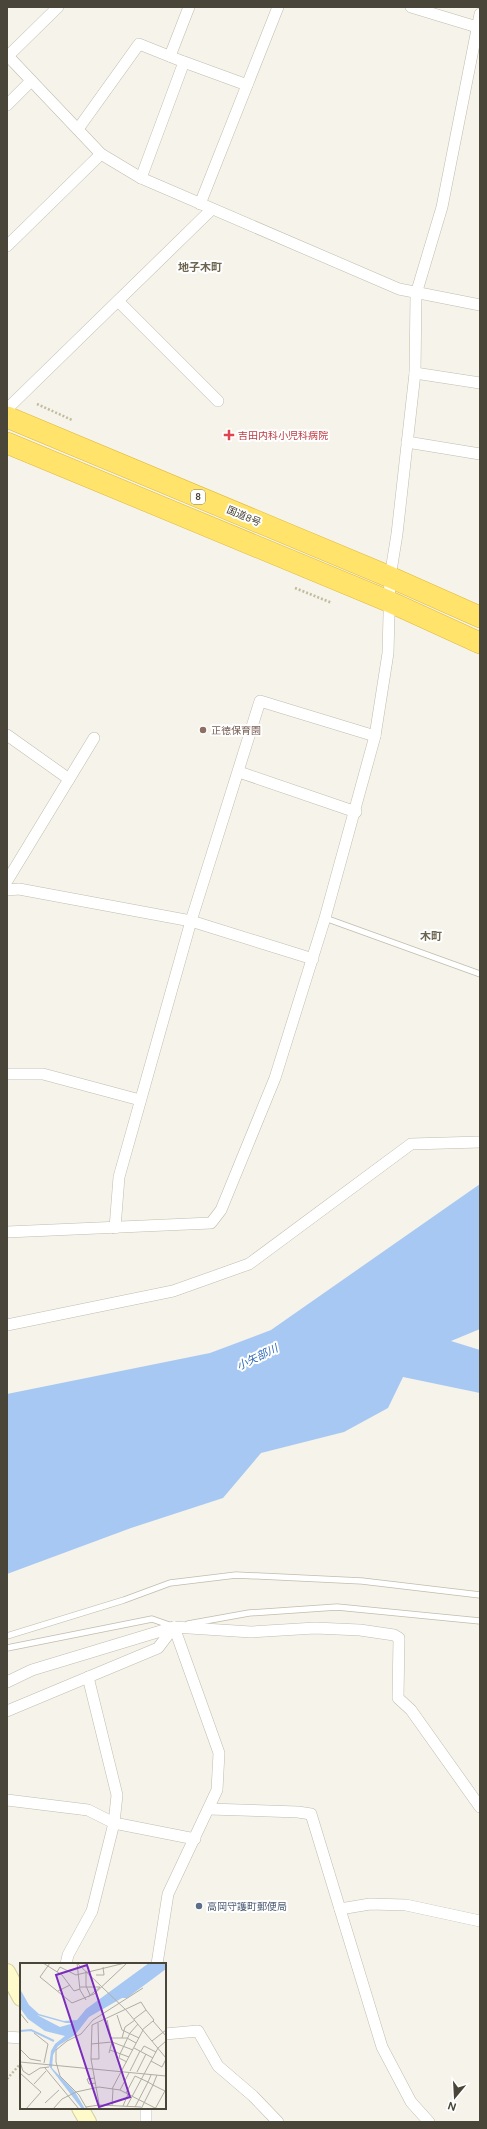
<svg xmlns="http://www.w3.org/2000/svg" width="487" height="2129" viewBox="0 0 487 2129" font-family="'DM Sans','Noto Sans JP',sans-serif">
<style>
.water{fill:#a7c8f2}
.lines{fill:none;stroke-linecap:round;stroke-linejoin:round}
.lane-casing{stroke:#c1bdac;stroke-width:7}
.street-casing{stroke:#c1bdac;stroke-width:12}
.secondary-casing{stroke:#d5ce9a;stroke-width:18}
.highway-casing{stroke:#dfba3a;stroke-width:22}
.path{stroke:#c3bb9d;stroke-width:2.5;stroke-dasharray:2 2;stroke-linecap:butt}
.lane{stroke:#fff;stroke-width:5.5}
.street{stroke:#fff;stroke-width:11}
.secondary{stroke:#fffaca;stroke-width:16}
.highway{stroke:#ffe36b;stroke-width:21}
.health-dot{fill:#e0444e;stroke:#fff;stroke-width:1.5}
.education-dot{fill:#8d6e63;stroke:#fff;stroke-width:1.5}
.service-dot{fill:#5c6f8a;stroke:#fff;stroke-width:1.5}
.labels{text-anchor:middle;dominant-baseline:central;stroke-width:4;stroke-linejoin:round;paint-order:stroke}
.shield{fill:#fff;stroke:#807d74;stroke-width:1}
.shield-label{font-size:9px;font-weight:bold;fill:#494538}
.health-label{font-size:10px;fill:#be3a42;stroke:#fff;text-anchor:start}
.street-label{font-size:10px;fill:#494538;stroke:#fff}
.education-label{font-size:10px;fill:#785e54;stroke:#fff;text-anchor:start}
.service-label{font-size:10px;fill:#4e5e75;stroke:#fff;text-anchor:start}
.neighbourhood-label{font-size:11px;font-weight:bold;fill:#6c654f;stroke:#fff}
.water-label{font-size:11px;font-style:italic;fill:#2f6ab8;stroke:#fff}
.inset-river{fill:none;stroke:#a7c8f2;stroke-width:2}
.inset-road{fill:none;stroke:#b0ada3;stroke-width:1}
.view{fill:#7b2cbf;fill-opacity:0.15;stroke:#7b2cbf;stroke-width:2}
.inset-edge{fill:none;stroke:#494538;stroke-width:2}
</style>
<rect width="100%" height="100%" fill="#f5f3ea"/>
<polygon class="water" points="480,1184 480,1329 451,1341 480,1350 480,1393 403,1377 388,1408 344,1432 261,1453 223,1498 131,1528 7,1574 7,1394 210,1353 271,1330"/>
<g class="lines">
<defs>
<g id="lane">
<polyline points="325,918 480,974"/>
<polyline points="188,1624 249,1613 337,1607 480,1621"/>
<polyline points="7,1636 124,1600 170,1583 236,1575 362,1581 480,1595"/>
<polyline points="7,1648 152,1619 172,1626"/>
</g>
<g id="street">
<polyline points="411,7 477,27"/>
<polyline points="7,55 101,154 141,178 399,289 480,305"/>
<polyline points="8,56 58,7"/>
<polyline points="170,56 189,7"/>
<polyline points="7,105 31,81"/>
<polyline points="78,129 139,44 184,62"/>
<polyline points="141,178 184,62 247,85"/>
<polyline points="200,204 278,7"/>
<polyline points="7,246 101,154"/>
<polyline points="118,301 218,401"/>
<polyline points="415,373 480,383"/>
<polyline points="7,409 212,209"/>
<polyline points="407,442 480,454"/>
<polyline points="7,735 69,779"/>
<polyline points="239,772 356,812"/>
<polyline points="7,881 94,738"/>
<polyline points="7,890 19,889 191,921 313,959"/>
<polyline points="7,1074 43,1074 140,1100"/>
<polyline points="115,1228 119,1177 191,921 260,701 375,736"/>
<polyline points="7,1232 211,1223 221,1210 275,1078 325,918 375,736 388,653 390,577 397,534 415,373 416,294 442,207 480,14"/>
<polyline points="7,1325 173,1291 249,1264 411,1144 480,1142"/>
<polyline points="7,1682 32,1670 174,1627 251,1632 315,1628 360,1630 394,1635 399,1638 398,1698 411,1710 480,1807"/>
<polyline points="7,1711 158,1648 174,1627"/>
<polyline points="7,1800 88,1810 114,1823 195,1839"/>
<polyline points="209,1809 298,1812 311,1814 382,2047 411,2102 429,2122"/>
<polyline points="340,1909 370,1904 406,1905 480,1921"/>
<polyline points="66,1964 68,1955 92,1911 114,1823 117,1795 88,1677"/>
<polyline points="157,1964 168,1894 217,1790 219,1753 174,1627"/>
<polyline points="165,2034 198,2031 218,2066 253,2096 278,2122"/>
<polyline points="7,2037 21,2038"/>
<polyline points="146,2122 146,2108"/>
</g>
<g id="secondary">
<polyline points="7,1972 21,1998"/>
<polyline points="80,2108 88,2122"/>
</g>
<g id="highway">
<polyline points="7,417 390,577 480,617"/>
<polyline points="7,443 388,601 480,643"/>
</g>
</defs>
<use href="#lane" class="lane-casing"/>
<use href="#street" class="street-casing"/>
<use href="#secondary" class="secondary-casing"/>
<use href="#highway" class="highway-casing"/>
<g class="path">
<polyline points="37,404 72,420"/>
<polyline points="295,588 332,603"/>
<polyline points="7,2079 21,2063"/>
</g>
<use href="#lane" class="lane"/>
<use href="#street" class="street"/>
<use href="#secondary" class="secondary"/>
<use href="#highway" class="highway"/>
</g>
<path class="health-dot" d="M227 429h4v4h4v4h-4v4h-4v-4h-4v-4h4z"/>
<circle class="education-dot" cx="203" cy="730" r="4"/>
<circle class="service-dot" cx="199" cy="1906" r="4"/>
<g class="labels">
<rect class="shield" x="191" y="490" width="14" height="14" rx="3"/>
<g class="shield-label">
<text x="198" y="497">8</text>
</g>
<g class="health-label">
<text x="238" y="435">吉田内科小児科病院</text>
</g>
<g class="street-label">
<text transform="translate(244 516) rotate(23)">国道8号</text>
</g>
<g class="education-label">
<text x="211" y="730">正徳保育園</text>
</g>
<g class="service-label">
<text x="207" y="1906">高岡守護町郵便局</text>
</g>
<g class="neighbourhood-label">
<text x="200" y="267">地子木町</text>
<text x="431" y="936">木町</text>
</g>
<g class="water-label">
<text transform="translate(257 1357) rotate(-26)">小矢部川</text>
</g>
</g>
<g transform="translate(20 1963)">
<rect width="146" height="146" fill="#f5f3ea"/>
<path d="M129,0H146V6L107,35H102L69,54L55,72L38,83L33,92L32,105L55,129L65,146H62L29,103L31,88L35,81L45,73L25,68L8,56L0,45V26L9,42L19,51L44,58L57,57L66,46ZM17,52L46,60H54L40,64Z" fill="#a7c8f2" fill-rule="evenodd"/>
<path class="inset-river" d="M0,68L11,67L34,78"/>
<path class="inset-road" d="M23,0L42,12L54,28L60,26M30,0L20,14L52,40L74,31L107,0M57,0L60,27L66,37M57,0L106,47L146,95M66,8V23L70,32M37,9L40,4L56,12L105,0M76,12H84L83,4M60,24H80L68,34M38,28L50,22M126,47L134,57L133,58M0,50L8,60M97,52L102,67L119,75M87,57L92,79L89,90M122,67L133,58L146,73M14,70L28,81L24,100M91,75H107L116,80M102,75L105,64L115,57M132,78L146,67M71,81L92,79L113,87M114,85L133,95M0,86L10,96L21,98M90,87L109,94M121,88L124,83L136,89M71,96H79L78,60M131,98L142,104L146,96M0,99L146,113M0,99L3,108L9,112L20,105L29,104M107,99L99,95L100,91L110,70L118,61M25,105L59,146M110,108L120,88M117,109L126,91M0,110L21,129L6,146M137,112L133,122L145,128M75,115L67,116L69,121L76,120M14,121L26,108M92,126L123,67M100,127L109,110M106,130L115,113L128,119L115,144M25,140L39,127M79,142L121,144M92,143L93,126M103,143L108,131M107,143L138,85L146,78M66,144L79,142M33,146L42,136L56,129L79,124L100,127L137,146M67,146L59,132L40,113L36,99V87L47,78L61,71L73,57L123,25M80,146L71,96L72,62L121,39L126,47L114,56M121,146L133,122L128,119L131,112M135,146L146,126"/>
<path class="view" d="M67,2L110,134L79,144L36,12Z"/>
<rect width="146" height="146" class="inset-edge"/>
</g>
<rect width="487" height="2129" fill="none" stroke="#494538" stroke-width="16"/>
<g transform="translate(455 2097) rotate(198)" stroke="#ffffff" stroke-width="3" paint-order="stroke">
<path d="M0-3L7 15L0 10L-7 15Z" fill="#494538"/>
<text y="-6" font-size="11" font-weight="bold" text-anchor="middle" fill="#494538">N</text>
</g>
</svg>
